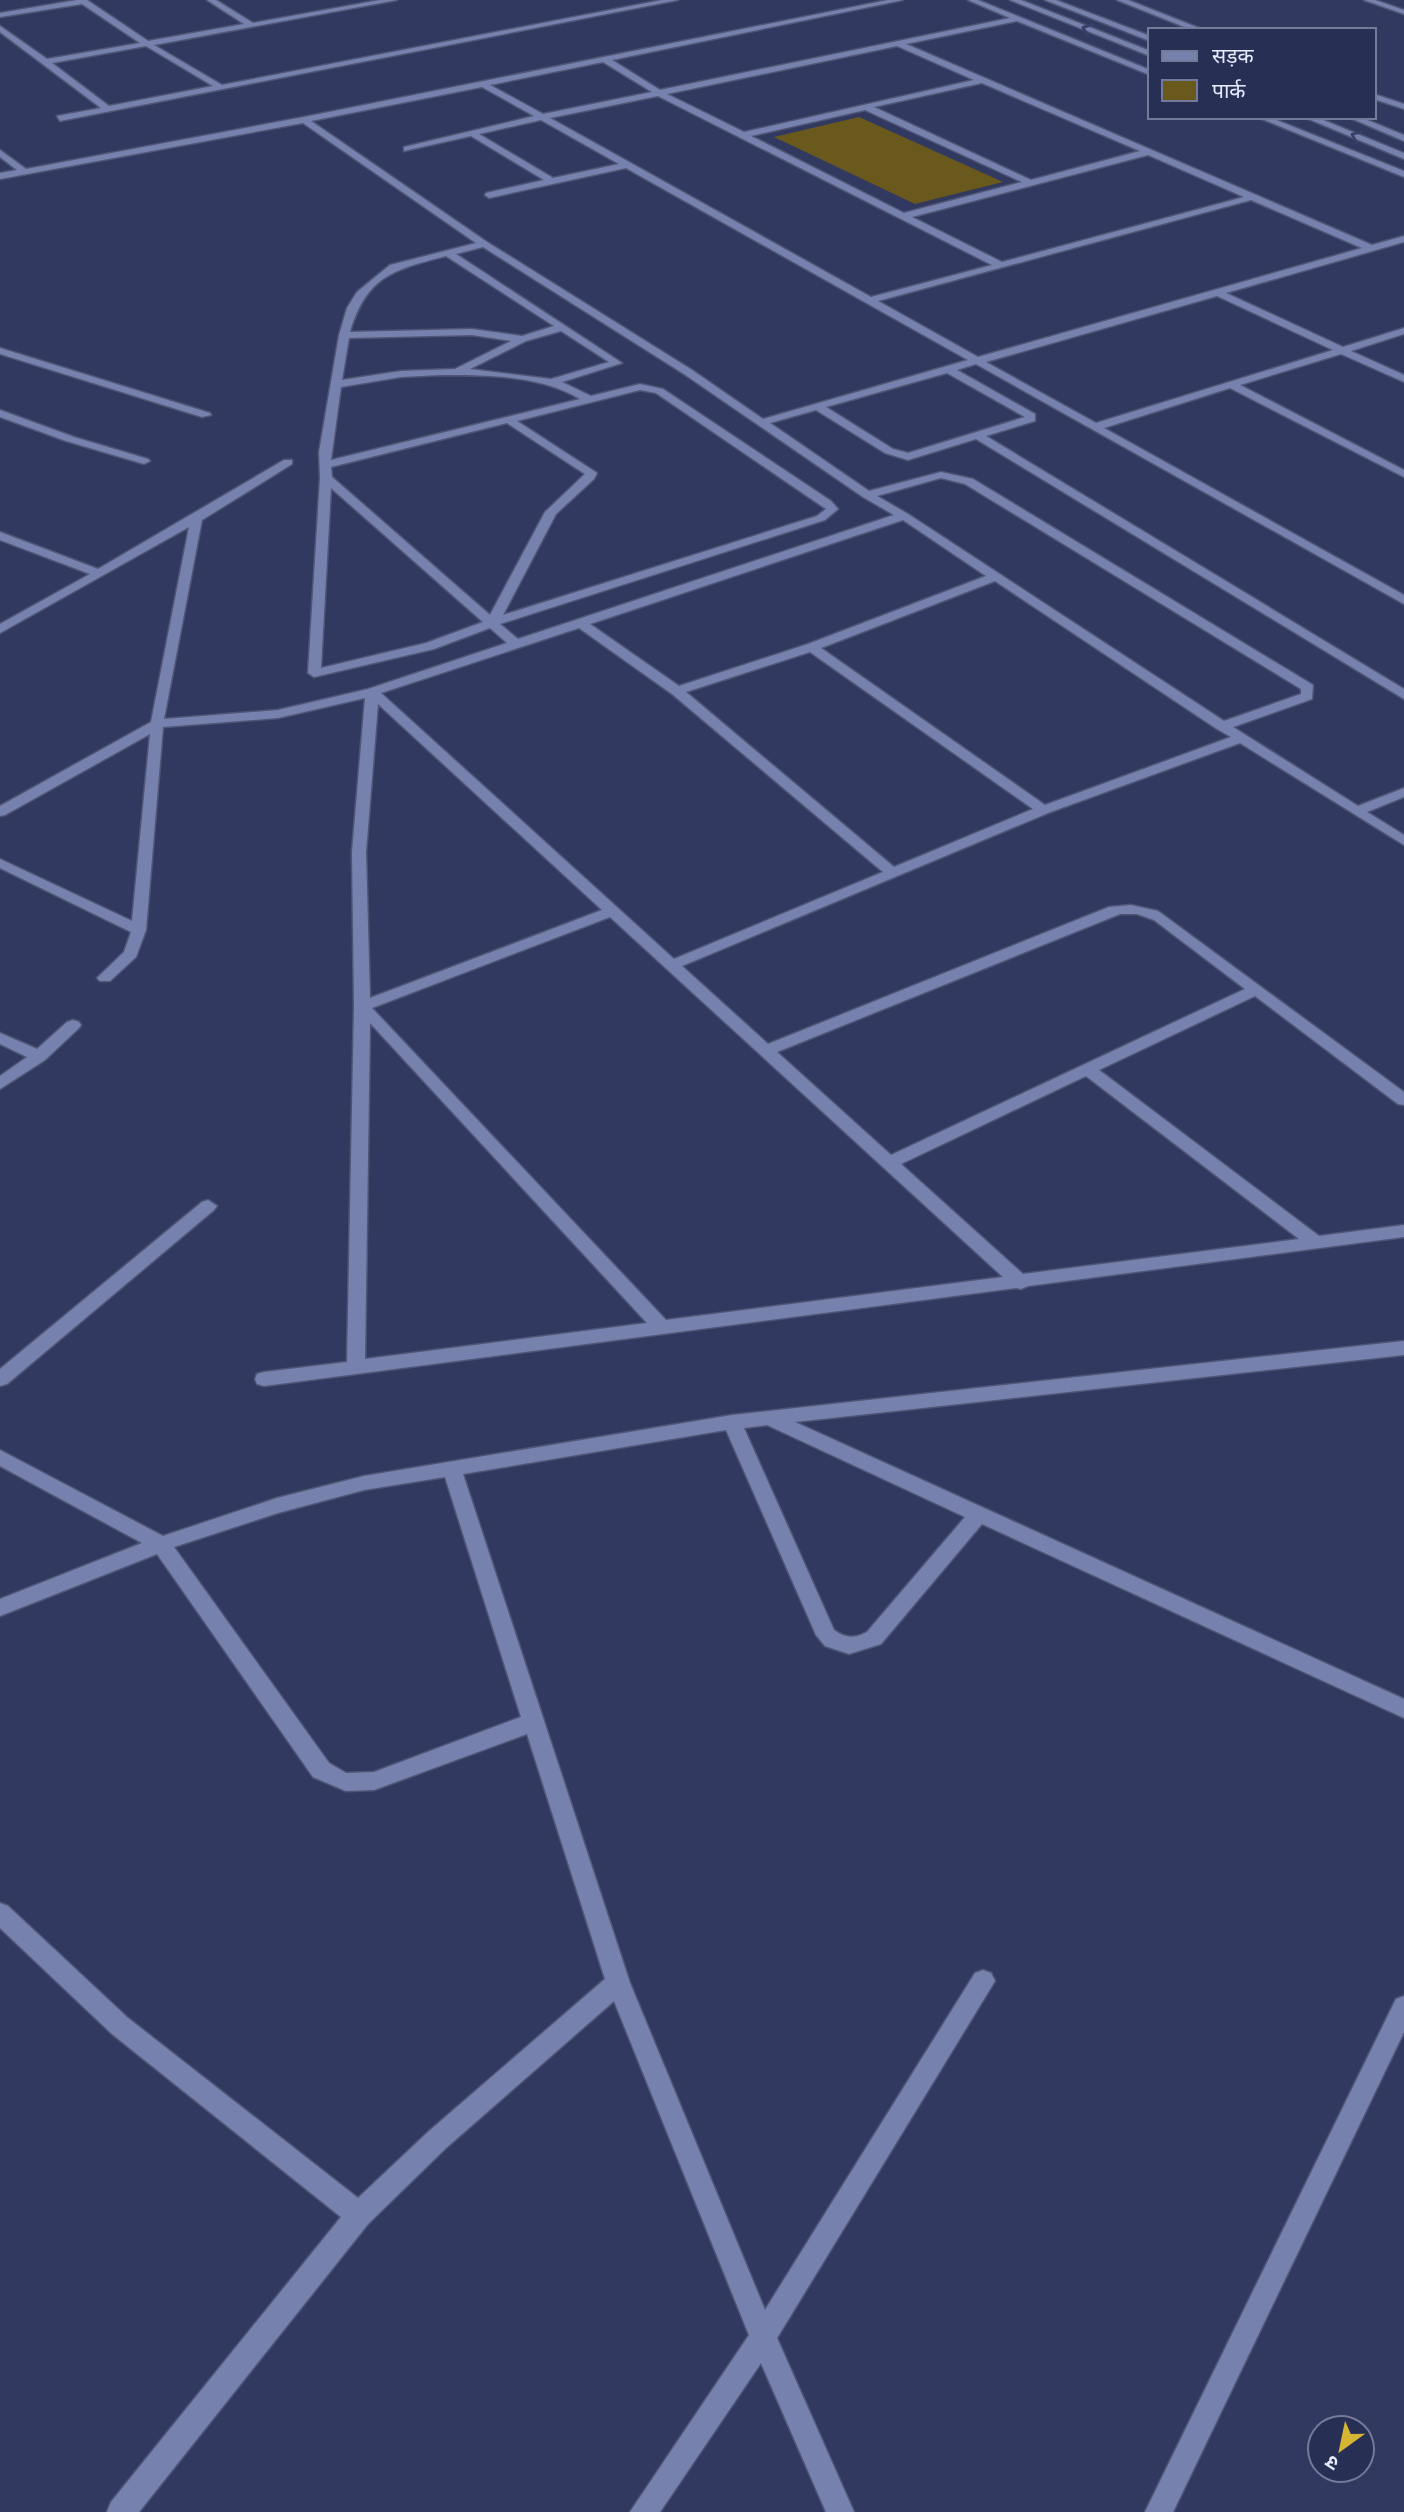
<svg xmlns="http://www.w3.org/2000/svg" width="1404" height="2512" viewBox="0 0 1404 2512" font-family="'Golos Text','Noto Sans Devanagari',sans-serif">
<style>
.green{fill:#69591c}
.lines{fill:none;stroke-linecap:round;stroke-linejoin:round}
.minor-casing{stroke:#4f5575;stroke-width:3}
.minor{fill:#7781ad;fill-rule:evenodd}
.oneway{stroke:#383f67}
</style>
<rect width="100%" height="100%" fill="#323960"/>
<polygon class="green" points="859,117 1003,182 915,204 774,137"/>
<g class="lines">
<defs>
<g id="minor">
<path d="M77,0H87L148,41L244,24L207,0H216L253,23L380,0H397L154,45L222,85L662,0H678L60,121L57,116L101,108L0,32V26L47,59L140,43L82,4L0,17V13ZM146,46L213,86L109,106L52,63Z"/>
<path d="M888,0H903L612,60L660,90L1010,18L968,0H978L1150,70V75L1017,21L906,44L1372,245L1404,236V242L1226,293L1343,347L1404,328V334L1351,351L1404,375V382L1341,354L1240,385L1404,470V477L1230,388L1104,428L1404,595V604L976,364L957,370L1035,414V421L986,436L1404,689V699L976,439L908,460L885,453L816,410L770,423L869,491L941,472L973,479L1313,685L1312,699L1233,727L1358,806L1404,788V797L1367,812L1404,835V845L1240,743L1048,813L682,966L768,1044L1109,907L1131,905L1158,911L1404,1092V1105L1398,1104L1255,996L1099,1070L1319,1236L1404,1225V1237L1028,1286L1021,1289L1016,1288L264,1386L257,1384L255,1379L257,1374L264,1372L347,1362L354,1006L352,852L365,698L278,718L163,727L146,930L136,957L110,981H100L97,978L100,975L124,952L131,932L0,868V859L132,921L150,734L5,815L0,816V806L151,722L189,527L0,633V624L90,574L0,540V532L98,569L284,460H292V464L202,520L164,719L278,710L368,689L507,643L490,628L434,649L314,677L308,673L320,478L319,452L339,335L347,308L357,292L390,265L476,243L303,123L0,179V173L17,170L0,157V150L26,169L304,117ZM897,46L974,80L744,132L667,94ZM603,62L652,92L543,114L490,85ZM982,83L1140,151L1031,180L874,107ZM482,87L534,116L404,147V151L471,136L544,180L486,193L485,195L489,198L626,168L968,360L763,419L692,370L487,242L311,121ZM658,96L992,265L871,297L550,118ZM865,110L1022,182L904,213L751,136ZM541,120L619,164L553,178L479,134ZM1148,155L1244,197L1002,262L912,217ZM1251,200L1362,248L978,357L878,301ZM483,247L684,374L863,497L894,515L518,639L500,624L825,520L838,509L831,501L663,389L640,384L591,396L562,382L622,363L456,254ZM446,256L554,326L522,336L472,329L350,332C367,275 394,270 446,256ZM1217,296L1333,350L1096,423L986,362ZM561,331L609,362L551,379L470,369L526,341ZM472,335L511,341L455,369L401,371L342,380L349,338ZM947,373L1025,417L908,453L893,449L826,407ZM441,375C487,375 540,375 580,399L331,460L341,387L401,377ZM640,390L656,393L826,509L817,516L503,615L556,514L594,479L597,473L517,421ZM507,423L585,474L545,512L490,615L332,477L331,467ZM941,478L965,484L1301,689V694L1224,721L908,514L877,496ZM331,488L483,622L426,643L321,668ZM903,520L986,576L808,644L679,686L590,624ZM995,581L1217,729L1231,737L1045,805L821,648ZM579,628L672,694L883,872L674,959L381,693ZM810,652L1033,809L894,867L686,692ZM378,704L602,910L370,998L366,852ZM1120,914H1137L1154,920L1245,989L891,1155L777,1052ZM610,917L1003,1277L666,1320L372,1008ZM370,1023L647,1323L365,1359ZM1086,1076L1299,1239L1023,1274L901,1164Z"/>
<polygon points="1010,0 1021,0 1150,51 1150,56"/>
<polygon points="1045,0 1056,0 1150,36 1150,41"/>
<polygon points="1117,0 1128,0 1204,30 1192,30"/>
<polygon points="1364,0 1375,0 1404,10 1404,14"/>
<polygon points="1374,94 1404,104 1404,109 1374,99"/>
<polygon points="1257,117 1269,117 1404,171 1404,177"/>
<polygon points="1304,117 1316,117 1404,153 1404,159"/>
<polygon points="1348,117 1360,117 1404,135 1404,141"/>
<polygon points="0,348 210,413 211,415 202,417 0,354"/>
<polygon points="0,410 74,437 148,459 150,461 144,464 66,441 0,417"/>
<polygon points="73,1020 79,1022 81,1025 79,1028 45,1060 0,1089 0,1076 27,1057 0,1044 0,1033 37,1049 67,1022"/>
<polygon points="208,1200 217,1206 214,1210 7,1384 0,1386 0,1369 202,1202"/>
<path d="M1404,1341V1355L795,1422L1404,1699V1718L982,1524L881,1644L849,1654L825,1646L816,1635L726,1430L463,1474L630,1983L765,2310L975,1973L983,1970L991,1973L995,1981L777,2338L854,2512H826L761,2363L660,2512H630L749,2335L614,2001L446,2148L368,2224L139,2512H107L111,2502L341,2217L112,2034L0,1928V1903L8,1906L128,2018L358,2198L428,2132L605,1979L527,1734L374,1790L346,1791L313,1777L157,1554L0,1616V1599L142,1543L0,1466V1450L163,1536L277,1498L364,1476L732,1415ZM767,1425L965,1517L867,1632C854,1639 845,1638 834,1630L744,1428ZM445,1477L521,1717L374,1772L346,1773L329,1763L174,1547L278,1513L364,1490Z"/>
<polygon points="1404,1996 1404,2032 1173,2512 1145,2512 1396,1999"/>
</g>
</defs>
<use href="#minor" class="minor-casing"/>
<use href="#minor" class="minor"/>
</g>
<defs><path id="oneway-chevron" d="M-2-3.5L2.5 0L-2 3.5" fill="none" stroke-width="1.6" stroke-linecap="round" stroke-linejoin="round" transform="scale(1.75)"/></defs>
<g class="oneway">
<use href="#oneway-chevron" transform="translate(1087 29) rotate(-158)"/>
<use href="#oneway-chevron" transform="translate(1356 136) rotate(-158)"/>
</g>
<rect x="1148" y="28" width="228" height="91" fill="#282f55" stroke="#747a99" stroke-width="2"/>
<rect x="1162" y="51" width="35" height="10" fill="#7781ad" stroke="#747a99" stroke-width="2"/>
<text x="1212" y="63" font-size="21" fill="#e6ebff">सड़क</text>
<rect x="1162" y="80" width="35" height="21" fill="#69591c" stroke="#747a99" stroke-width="2"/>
<text x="1212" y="98" font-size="21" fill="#e6ebff">पार्क</text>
<g transform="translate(1341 2449) rotate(213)"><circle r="33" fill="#282f55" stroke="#747a99" stroke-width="2"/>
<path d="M0-5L12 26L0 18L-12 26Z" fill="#d6b534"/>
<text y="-10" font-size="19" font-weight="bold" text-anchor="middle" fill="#e6ebff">उ</text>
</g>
</svg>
